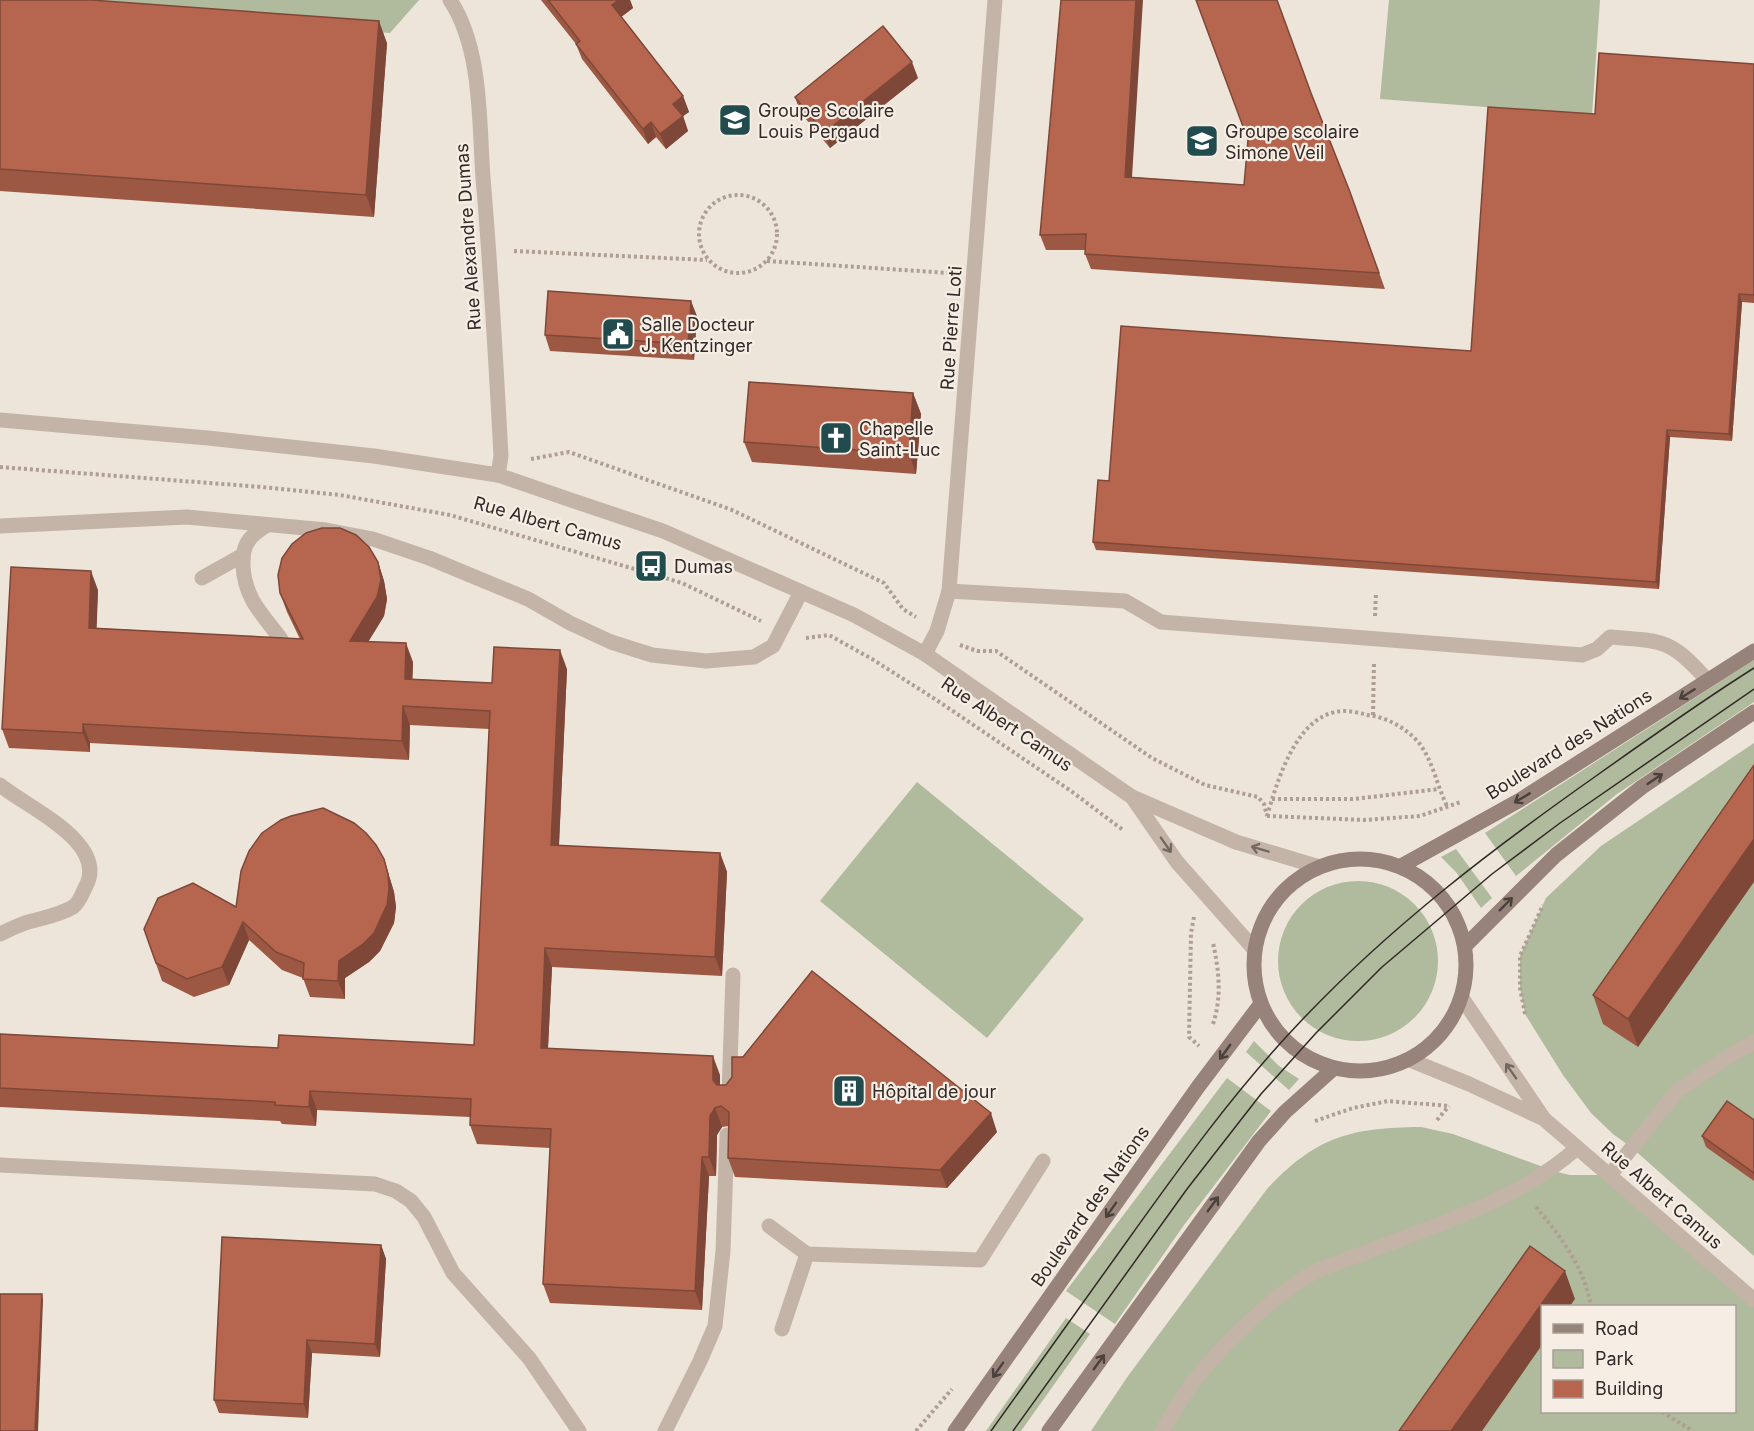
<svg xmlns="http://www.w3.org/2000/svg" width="1754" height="1431" viewBox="0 0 1754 1431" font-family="Inter,sans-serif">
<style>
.green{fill:#b0ba9c;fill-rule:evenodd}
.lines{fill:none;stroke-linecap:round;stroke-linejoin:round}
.path{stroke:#af9e92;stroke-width:4;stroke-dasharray:3 3;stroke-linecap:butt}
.lane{stroke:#c4b4a7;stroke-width:15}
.street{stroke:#c4b4a7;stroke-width:15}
.secondary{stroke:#978379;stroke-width:15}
.tram{stroke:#312a27;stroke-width:1.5}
.wall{fill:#9d5844}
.shaded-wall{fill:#7f4737}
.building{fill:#b6664f;stroke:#7f4737;stroke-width:1.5}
.oneway{stroke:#4a403c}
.oneway2{stroke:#736861}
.labels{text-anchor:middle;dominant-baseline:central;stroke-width:4.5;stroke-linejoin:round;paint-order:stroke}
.poi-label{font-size:18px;fill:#312a27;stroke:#f6eee5;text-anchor:start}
.street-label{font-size:18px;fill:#312a27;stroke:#f6eee5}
</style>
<rect width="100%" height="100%" fill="#ede4da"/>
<g class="green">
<polygon points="0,0 419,0 390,33 0,6"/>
<polygon points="1389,0 1600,0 1592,115 1380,99"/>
<polygon points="1754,660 1754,702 1617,794 1516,876 1485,833"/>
<polygon points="1754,743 1754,1256 1631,1147 1613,1134 1591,1113 1563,1075 1525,1014 1520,988 1520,956 1546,898 1601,846"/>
<polygon points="917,782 1084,919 987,1038 820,901"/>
<polygon points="1456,849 1492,898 1481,908 1456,872 1441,857"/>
<circle cx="1358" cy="961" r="80"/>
<polygon points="1254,1041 1279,1066 1299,1079 1289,1090 1246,1052"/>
<polygon points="1227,1078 1271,1111 1184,1225 1115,1324 1066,1291"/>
<path d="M1421,1127L1453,1134L1557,1172L1570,1175H1610L1754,1300V1431H1091L1128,1376L1267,1189C1317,1136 1350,1128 1421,1127ZM1542,1306H1734V1412H1542Z"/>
<polygon points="1066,1318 1090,1334 1021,1431 986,1431"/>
</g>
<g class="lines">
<g class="path">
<circle cx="738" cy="234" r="39"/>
<polyline points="514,251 707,260"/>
<polyline points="767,261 949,273"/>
<polyline points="531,459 569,452 732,510 884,583 903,609 916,617"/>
<polyline points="0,467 262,487 340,495 450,515 682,583 761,621"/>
<polyline points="1375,616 1376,592"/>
<polyline points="806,638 829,635 872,659 938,701 1071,791 1123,830"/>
<polyline points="960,645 977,651 996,651 1152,758 1205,785 1258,797 1264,804 1267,816"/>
<polyline points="1373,715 1374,662"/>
<polyline points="1272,799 1354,799 1439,789"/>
<polyline points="1267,816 1364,820 1420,816 1461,802"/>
<path d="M1267,816C1278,779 1297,712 1344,711C1352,711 1360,713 1367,715C1387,717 1406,728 1419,743C1433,761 1437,786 1447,806"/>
<polyline points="1194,917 1191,933 1189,1037 1199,1046"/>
<polyline points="1525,1014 1520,988 1520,956 1543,905"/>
<path d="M1213,1024C1222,997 1219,970 1213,943"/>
<polyline points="1437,1120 1449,1106"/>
<polyline points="1315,1121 1353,1108 1388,1101 1449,1106"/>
<path d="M1536,1207C1561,1237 1584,1267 1591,1306"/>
<polyline points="1662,1412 1693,1431"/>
<polyline points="916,1431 952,1389"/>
</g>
<g class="lane">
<path d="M267,525C261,529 253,534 249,540C243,548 243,557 243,566C245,599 262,614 281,639"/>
<polyline points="0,526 187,517 326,530 373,539 429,558 528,599 570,623 611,642 652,655 706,661 754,657 773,646 801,592"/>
<polyline points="202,578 243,555"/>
<path d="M949,591L1125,601L1161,622L1582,655L1597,649L1610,637C1663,641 1671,639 1707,680"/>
<path d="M0,785C26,807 111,843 85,888C82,894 79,903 73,907C58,916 41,918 25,923C17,926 8,930 0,934"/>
<polyline points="729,1095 733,975"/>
<polyline points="0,1165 375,1184 396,1191 411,1201 424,1217 453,1273 529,1358 579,1431"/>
<polyline points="769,1226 807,1254 980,1260 1043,1161"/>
<polyline points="782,1329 807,1254"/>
<polyline points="665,1431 700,1361 715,1326 723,1251 727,1135"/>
<path d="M1162,1431C1172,1415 1182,1396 1194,1381C1221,1347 1273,1295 1311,1274C1329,1264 1351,1258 1370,1251C1441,1223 1520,1199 1577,1148"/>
</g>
<g class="street">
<path d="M450,0C482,48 479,121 483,178C491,270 496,363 501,456L498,475"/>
<polyline points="0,420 208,438 374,456 498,475 565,498 663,531 854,615 925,654 1132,797 1236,842 1316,866"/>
<polyline points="925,654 937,631 949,591 995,0"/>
<polyline points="1132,797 1177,862 1254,949"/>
<polyline points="1462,998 1544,1119 1754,1300"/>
<polyline points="1410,1060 1469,1084 1542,1118"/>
<polyline points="1610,1175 1677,1091 1728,1057 1754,1042"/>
</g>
<g class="secondary">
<circle cx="1360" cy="965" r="106"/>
<polyline points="1401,866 1520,800 1754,651"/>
<polyline points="1465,946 1556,855 1642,787 1754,712"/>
<polyline points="955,1431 1198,1087 1260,1005"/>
<polyline points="1049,1431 1259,1141 1285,1112 1333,1069"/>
</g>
<g class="tram">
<path d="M991,1431C1036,1369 1080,1306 1125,1244C1180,1167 1236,1089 1301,1021C1390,927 1491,850 1596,776C1648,739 1700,702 1754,668"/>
<polyline points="1013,1431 1187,1189 1261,1094 1316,1033 1382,967 1492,874 1560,823 1754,689"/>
</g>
</g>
<g class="wall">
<polygon points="0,0 387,43 374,217 0,191"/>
<polygon points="541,0 630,0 633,8 621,17 683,96 689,112 683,116 688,131 666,149 656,137 648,144 582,59 576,44"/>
<polygon points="1754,64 1754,303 1742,302 1732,441 1670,437 1659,589 1096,550 1093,542 1109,481 1471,351"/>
<polygon points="918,78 830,148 800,112 795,97"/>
<polygon points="1312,95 1350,192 1385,289 1091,269 1085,254 1086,250 1046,250 1040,235 1131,177 1244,185"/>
<polygon points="697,316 694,360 550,351 545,335"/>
<polygon points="913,393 921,414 916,474 752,462 744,442"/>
<polygon points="378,562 384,581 387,599 384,616 368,642 413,662 412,679 492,683 567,669 559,846 720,853 727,872 722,976 552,967 548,1048 720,1075 720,1085 997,1132 947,1188 735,1177 728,1158 729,1126 722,1127 717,1135 716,1176 709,1176 702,1310 550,1303 543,1284 550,1148 477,1144 470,1125 470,1117 317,1110 316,1126 282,1124 280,1121 0,1107 0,1034 278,1048 474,1045 489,729 410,725 409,760 90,743 90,752 9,748 2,729 98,590 96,628 300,639 287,612 280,593"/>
<polygon points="1754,765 1638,1047 1603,1024 1593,995"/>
<polygon points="384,859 394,892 396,907 394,923 380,951 369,962 345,978 345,999 310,997 303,978 282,970 249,940 229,985 194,997 162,981 144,929 236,907"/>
<polygon points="1754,1120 1754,1181 1706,1147 1702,1136"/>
<polygon points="381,1245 386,1259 380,1357 312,1353 308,1418 219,1413 214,1400"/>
</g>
<g class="shaded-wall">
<polygon points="619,0 630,0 633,8 617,20 612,5"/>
<polygon points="1136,0 1143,0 1131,193 1125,177"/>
<polygon points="379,21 387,43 374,217 366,195"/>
<polygon points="912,62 918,78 830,148 824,133"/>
<polygon points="683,96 689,112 683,116 688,131 666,149 660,134 673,104"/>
<polygon points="651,122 656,137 648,144 643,129"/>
<polygon points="1739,294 1742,302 1732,441 1729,434"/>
<polygon points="691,301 697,316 694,360 688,344"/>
<polygon points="913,393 921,414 916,474 909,454"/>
<polygon points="1667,430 1670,437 1659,589 1656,582"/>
<polygon points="378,562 384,581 387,599 384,616 357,660 350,641"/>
<polygon points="91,571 98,590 96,647 89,628"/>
<polygon points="406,643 413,662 412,698 405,679"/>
<polygon points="560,650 567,669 558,864 551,845"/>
<polygon points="403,706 410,725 409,760 402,741"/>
<polygon points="83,724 90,743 90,752 83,733"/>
<polygon points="1754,839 1754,882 1638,1047 1628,1019"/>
<polygon points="720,853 727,872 722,976 715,957"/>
<polygon points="384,859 394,892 396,907 394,923 380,951 369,962 345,978 345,999 338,981 339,961"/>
<polygon points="243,922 249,940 229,985 222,967"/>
<polygon points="545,948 552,967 547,1067 541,1048"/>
<polygon points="713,1056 720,1075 720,1099 713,1080"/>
<polygon points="310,1091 317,1110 316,1126 309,1107"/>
<polygon points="715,1108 722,1127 717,1135 716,1176 709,1157 710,1116"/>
<polygon points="991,1113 997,1132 947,1188 940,1170"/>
<polygon points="702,1157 709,1176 702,1310 695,1291"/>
<polygon points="381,1245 386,1259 380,1357 375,1344"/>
<polygon points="1565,1271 1575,1299 1570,1306 1542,1306 1542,1345 1482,1431 1451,1431"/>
<polygon points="42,1294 43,1300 38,1431 35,1431"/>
<polygon points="307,1340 312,1353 308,1418 304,1404"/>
</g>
<g class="building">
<polygon points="0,0 91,0 379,21 366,195 0,169"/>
<polygon points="548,0 619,0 612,5 683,96 673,104 683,116 660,134 651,122 643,129 576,44 580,41"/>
<polygon points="1061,0 1136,0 1125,177 1244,185 1248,140 1196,0 1277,0 1311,93 1350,192 1379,273 1085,254 1086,234 1040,235"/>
<polygon points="883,26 912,62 824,133 795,97"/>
<polygon points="1599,53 1754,64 1754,295 1739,294 1729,434 1667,430 1656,582 1093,542 1098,480 1109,481 1121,326 1471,351 1488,107 1595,114"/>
<polygon points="548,291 691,301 688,344 545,335"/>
<polygon points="749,382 913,393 909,454 744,442"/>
<polygon points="322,528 340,528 356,535 369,547 378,562 381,580 377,597 350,641 406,643 405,679 492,683 494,647 560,650 551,845 720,853 715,957 545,948 541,1048 713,1056 713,1080 717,1085 726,1085 732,1077 732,1057 743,1057 812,971 991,1113 940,1170 728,1158 729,1112 721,1106 715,1108 710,1116 709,1157 702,1157 695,1291 543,1284 551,1129 470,1125 471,1099 310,1091 309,1107 275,1105 275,1102 0,1088 0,1034 278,1048 279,1035 474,1045 490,711 403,706 402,741 83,724 83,733 2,729 11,567 91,571 89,628 303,639 280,593 278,575 282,558 292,544 306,533"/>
<polygon points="1754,765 1754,839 1628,1019 1593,995"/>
<polygon points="323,808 354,823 366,833 376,845 384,859 388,874 389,889 387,905 374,933 363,944 339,961 338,981 303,979 304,963 276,952 243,922 222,967 187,979 156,963 144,929 158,898 193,883 236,907 241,871 249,851 262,833 281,820 291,816"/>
<polygon points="1727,1101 1754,1120 1754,1173 1702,1136"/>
<polygon points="222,1237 381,1245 375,1344 307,1340 304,1404 214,1400"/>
<polygon points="1530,1246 1565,1271 1451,1431 1399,1431"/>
<polygon points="0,1294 42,1294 35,1431 0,1431"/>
</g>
<defs><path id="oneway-shaft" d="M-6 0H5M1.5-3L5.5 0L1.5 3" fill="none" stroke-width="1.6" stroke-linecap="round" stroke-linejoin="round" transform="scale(1.5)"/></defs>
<g class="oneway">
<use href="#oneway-shaft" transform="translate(1687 694) rotate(148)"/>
<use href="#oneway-shaft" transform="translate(1655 779) rotate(-34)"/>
<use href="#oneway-shaft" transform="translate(1522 798) rotate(149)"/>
<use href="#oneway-shaft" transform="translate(1506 904) rotate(-45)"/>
<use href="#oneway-shaft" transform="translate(1225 1052) rotate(126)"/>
<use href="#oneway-shaft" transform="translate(1213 1204) rotate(-54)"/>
<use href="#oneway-shaft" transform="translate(1111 1210) rotate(125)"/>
<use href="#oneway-shaft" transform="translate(1099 1362) rotate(-54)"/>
<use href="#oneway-shaft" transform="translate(998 1370) rotate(125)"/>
</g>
<g class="oneway2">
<use href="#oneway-shaft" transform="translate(1166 845) rotate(55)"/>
<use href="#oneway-shaft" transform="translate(1260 849) rotate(-163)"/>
<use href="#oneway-shaft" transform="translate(1511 1071) rotate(-125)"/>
</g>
<defs>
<symbol id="school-square" viewBox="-11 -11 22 22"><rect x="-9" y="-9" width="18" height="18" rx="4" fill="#224b4d" stroke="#f6eee5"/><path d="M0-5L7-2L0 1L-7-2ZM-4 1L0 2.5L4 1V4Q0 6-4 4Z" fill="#fff"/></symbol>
<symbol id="civic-square" viewBox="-11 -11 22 22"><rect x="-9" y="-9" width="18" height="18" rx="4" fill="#224b4d" stroke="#f6eee5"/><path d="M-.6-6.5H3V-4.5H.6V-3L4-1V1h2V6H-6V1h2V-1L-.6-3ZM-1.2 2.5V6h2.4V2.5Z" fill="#fff"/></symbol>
<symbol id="church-square" viewBox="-11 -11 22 22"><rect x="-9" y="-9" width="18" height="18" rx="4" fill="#224b4d" stroke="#f6eee5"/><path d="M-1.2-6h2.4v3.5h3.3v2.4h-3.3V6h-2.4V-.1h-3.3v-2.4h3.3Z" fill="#fff"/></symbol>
<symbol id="bus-square" viewBox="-11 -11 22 22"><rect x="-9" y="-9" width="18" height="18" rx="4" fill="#224b4d" stroke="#f6eee5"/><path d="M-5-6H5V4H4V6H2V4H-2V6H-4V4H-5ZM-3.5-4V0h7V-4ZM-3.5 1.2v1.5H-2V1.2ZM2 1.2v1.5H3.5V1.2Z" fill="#fff"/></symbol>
<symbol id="building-square" viewBox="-11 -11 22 22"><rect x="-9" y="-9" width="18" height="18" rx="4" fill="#224b4d" stroke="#f6eee5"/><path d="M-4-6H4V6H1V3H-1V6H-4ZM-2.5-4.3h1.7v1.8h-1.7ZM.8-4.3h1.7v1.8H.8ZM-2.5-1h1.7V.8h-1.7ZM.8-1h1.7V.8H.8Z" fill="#fff"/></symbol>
</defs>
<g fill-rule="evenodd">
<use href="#school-square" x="716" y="101" width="38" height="38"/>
<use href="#school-square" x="1183" y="122" width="38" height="38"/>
<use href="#civic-square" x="599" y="315" width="38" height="38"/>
<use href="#church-square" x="817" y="419" width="38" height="38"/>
<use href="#bus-square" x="632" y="547" width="38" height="38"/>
<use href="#building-square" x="830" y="1072" width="38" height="38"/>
</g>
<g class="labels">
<g class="poi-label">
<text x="758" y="110">Groupe Scolaire<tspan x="758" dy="21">Louis Pergaud</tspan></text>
<text x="1225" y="131">Groupe scolaire<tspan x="1225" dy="21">Simone Veil</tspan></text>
<text x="641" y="324">Salle Docteur<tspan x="641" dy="21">J. Kentzinger</tspan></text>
<text x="859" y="428">Chapelle<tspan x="859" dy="21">Saint-Luc</tspan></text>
<text x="674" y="566">Dumas</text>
<text x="872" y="1091">Hôpital de jour</text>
</g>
<g class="street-label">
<text transform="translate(468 237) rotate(-94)">Rue Alexandre Dumas</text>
<text transform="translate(951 328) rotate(-86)">Rue Pierre Loti</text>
<text transform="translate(548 523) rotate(16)">Rue Albert Camus</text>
<text transform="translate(1007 724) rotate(34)">Rue Albert Camus</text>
<text transform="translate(1569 744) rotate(-32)">Boulevard des Nations</text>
<text transform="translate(1662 1195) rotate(41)">Rue Albert Camus</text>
<text transform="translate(1090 1206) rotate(-55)">Boulevard des Nations</text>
</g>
</g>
<rect x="1541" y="1305" width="195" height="108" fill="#f6eee5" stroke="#a7a099" stroke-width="1.5"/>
<rect x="1553" y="1324" width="30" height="9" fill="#978379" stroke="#a7a099" stroke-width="1.5"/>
<text x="1595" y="1335" font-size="18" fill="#312a27">Road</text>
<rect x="1553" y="1350" width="30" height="18" fill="#b0ba9c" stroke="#a7a099" stroke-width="1.5"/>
<text x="1595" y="1365" font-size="18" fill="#312a27">Park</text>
<rect x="1553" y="1380" width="30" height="18" fill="#b6664f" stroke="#a7a099" stroke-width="1.5"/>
<text x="1595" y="1395" font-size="18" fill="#312a27">Building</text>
</svg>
